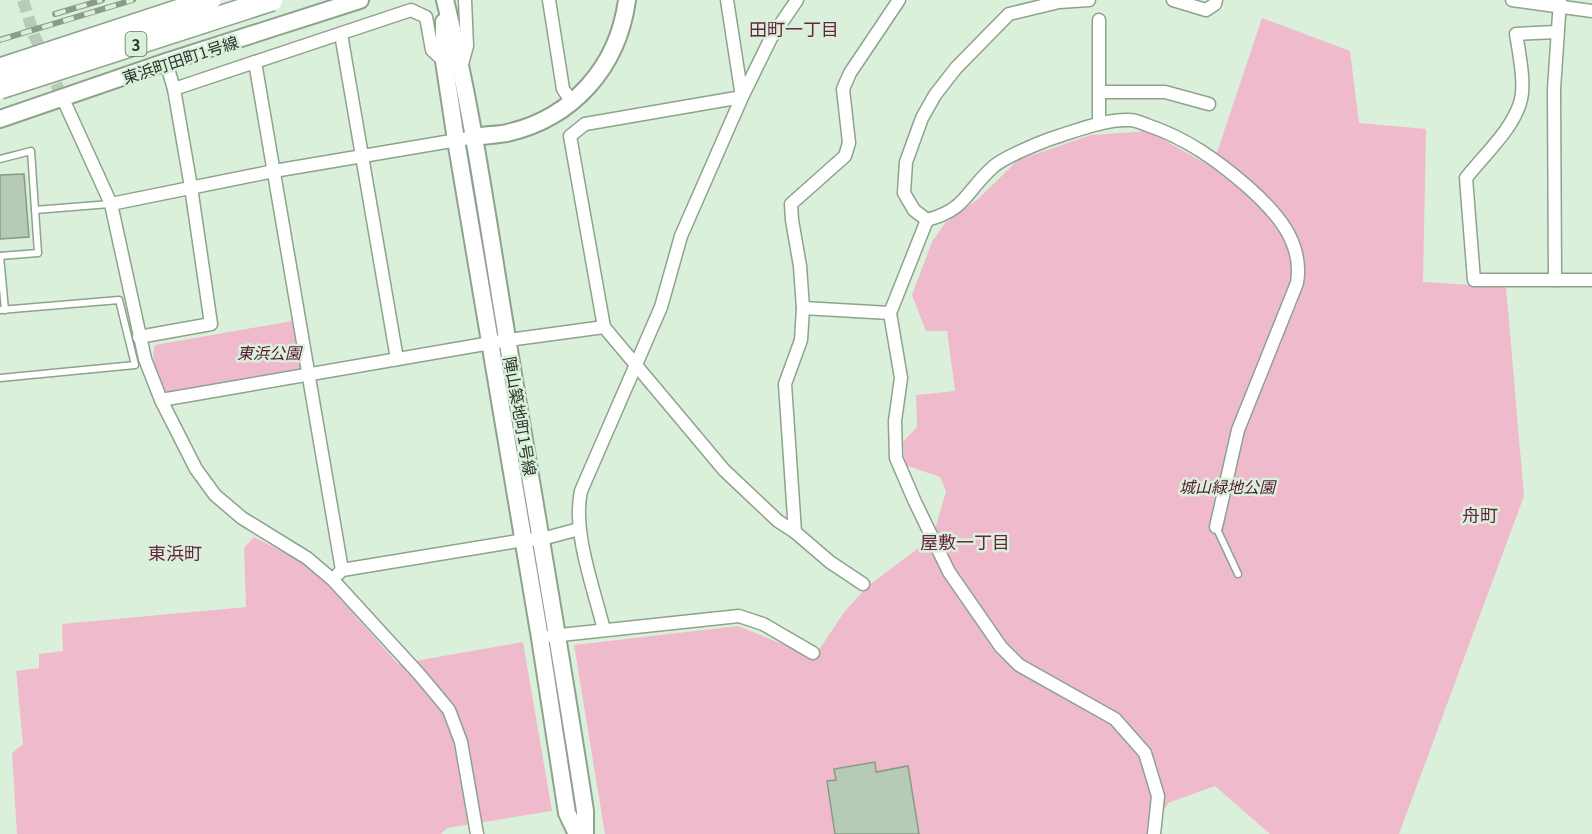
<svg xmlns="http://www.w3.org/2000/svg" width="1592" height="834" viewBox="0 0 1592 834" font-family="Georgia,'Noto Sans JP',serif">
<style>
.green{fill:#efbbcc}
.building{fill:#b6cab6;stroke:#879b87;stroke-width:1.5}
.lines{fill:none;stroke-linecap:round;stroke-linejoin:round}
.street-tunnel{stroke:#b8cbb8;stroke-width:12;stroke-dasharray:12 6;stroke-linecap:butt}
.lane-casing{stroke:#8ea28e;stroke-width:9}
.street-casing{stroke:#8ea28e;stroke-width:15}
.secondary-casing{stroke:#8ea28e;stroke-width:20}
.lane{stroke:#fff;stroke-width:6}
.street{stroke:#fff;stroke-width:12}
.secondary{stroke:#fff;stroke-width:16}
.rail-casing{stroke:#8c9b8c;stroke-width:6}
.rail{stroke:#dbf0db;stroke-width:4;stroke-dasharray:11;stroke-linecap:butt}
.highway-bridge-casing{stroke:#8ea28e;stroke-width:24;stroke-linecap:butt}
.highway-bridge{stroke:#fff;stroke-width:21}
.labels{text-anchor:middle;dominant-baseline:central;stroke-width:5;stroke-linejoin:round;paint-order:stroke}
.shield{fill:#dbf0db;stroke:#606d60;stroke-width:1.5}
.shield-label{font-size:15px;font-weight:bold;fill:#2c352c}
.street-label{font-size:16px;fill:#2c352c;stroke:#dbf0db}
.park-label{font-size:16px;font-style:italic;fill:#581734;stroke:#dbf0db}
.neighbourhood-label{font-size:18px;fill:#672541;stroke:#dbf0db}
</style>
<rect width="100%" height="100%" fill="#dbf0db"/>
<g class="green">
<polygon points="1262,18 1350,51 1359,123 1426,129 1423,282 1506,287 1524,496 1399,834 1270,834 1215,786 1168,803 1150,834 605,834 574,645 738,626 814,657 845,611 868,586 933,537 946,491 940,477 905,465 903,442 917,427 916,395 955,391 947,331 926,331 912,295 932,242 945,223 978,199 1018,160 1091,135 1148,131 1212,167"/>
<path d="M292,321L301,373L167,394C157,382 150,360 155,345Z"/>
<polygon points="254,537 304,563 328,585 398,664 523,642 552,811 447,828 441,834 17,834 12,753 23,744 16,671 39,668 39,654 63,651 62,624 246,607 244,548"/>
</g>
<g class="building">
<polygon points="24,174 29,237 0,239 0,175"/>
<polygon points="875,762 876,772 908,766 919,834 835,834 827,781 836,780 834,769"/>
</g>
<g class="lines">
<polyline class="street-tunnel" points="23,0 34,35 63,99"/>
<defs>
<g id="lane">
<polyline points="0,159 31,151 38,253 0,256"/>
<polyline points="35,210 110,204"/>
<polyline points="0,256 5,310"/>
<polyline points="0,310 119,300 135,365 0,378"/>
<polyline points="1216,527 1238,574"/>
</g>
<g id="street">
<polyline points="549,0 563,89 572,102"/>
<polyline points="727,0 742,97 585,124 570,136 604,327 724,470 778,521 795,532 830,562 863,584"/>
<polyline points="1173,0 1206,10 1215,4 1216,0"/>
<polyline points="1512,0 1592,11"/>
<polyline points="1560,0 1554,89 1555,280 1592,280"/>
<polyline points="341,34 397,359"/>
<polyline points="255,62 342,570"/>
<polyline points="462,64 467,46 465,0"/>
<polyline points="174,89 411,10 426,17 432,50 444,61"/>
<polyline points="1100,92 1165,92 1209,104"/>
<polyline points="63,99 111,204 145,359 161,400 196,469 215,495 242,518 307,558 333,580 419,674 449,710 461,742 477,834"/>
<polyline points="1099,124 1099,20"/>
<polyline points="111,204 274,171 475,137"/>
<path d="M927,220C967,209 965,192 993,167C1004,157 1043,141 1059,136C1081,129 1106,119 1130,120C1135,120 1142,123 1147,125C1186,138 1217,160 1248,187C1276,212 1304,242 1297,283L1238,430L1216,527"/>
<polyline points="927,220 890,313 901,378 895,421 896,458 915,502 949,572 1001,647 1019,665 1115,719 1145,753 1158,796 1154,834"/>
<polyline points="927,220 914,210 904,193 906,162 922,118 935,95 956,68 1009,14 1059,2 1089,0"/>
<path d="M1555,280H1474L1466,178C1483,156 1512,130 1520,103C1526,86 1519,52 1516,34L1557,32"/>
<polyline points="803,308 890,313"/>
<polyline points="139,337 211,324 191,187 174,89 166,62"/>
<polyline points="161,400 508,340 604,327"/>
<polyline points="795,532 785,384 801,340 803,308 800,266 792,220 791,204 845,156 849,143 843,89 850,73 899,0"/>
<polyline points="338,574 342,570 524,540 542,539 579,529"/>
<path d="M604,630C594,589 572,531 581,491L661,307L681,236L742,97L771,38L797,0"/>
<polyline points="551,636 739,616 763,624 813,653"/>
</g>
<g id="secondary">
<path d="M445,0C473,111 488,225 507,338C533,496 561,653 585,811V834"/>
<polyline points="444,22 444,61 456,140 540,638 567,813 577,834"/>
<polyline points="0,119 166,62 360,0"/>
<path d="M475,137C485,135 497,135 507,133C573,118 618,67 627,0"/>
</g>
</defs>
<use href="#lane" class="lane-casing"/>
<use href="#street" class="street-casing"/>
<use href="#secondary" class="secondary-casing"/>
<use href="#lane" class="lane"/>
<use href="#street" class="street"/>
<use href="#secondary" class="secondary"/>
<defs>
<g id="rail">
<polyline points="55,14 102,0"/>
<polyline points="0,40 133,0"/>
</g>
</defs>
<use href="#rail" class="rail-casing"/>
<use href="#rail" class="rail"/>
<defs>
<g id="highway-bridge">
<polyline points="0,69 210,0"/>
<polyline points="0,88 272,0"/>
</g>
</defs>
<use href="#highway-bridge" class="highway-bridge-casing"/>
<use href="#highway-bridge" class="highway-bridge"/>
</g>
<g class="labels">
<rect class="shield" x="125.5" y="32" width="21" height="24" rx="4.5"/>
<g class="shield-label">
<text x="136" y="44">3</text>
</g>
<g class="street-label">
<text transform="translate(180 59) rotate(-18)">東浜町田町1号線</text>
<text transform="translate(521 416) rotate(80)">陣山築地町1号線</text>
</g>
<g class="park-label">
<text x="269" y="352">東浜公園</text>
<text x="1227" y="486">城山緑地公園</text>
</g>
<g class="neighbourhood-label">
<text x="794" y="28">田町一丁目</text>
<text x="1480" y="514">舟町</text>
<text x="965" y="541">屋敷一丁目</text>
<text x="175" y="552">東浜町</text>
</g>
</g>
</svg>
